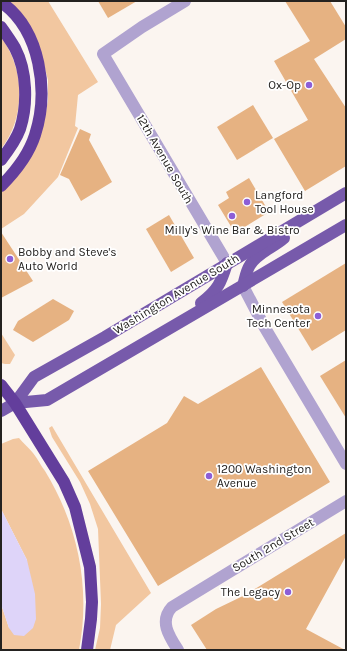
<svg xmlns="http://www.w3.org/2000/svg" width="347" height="651" viewBox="0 0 347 651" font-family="Karla,sans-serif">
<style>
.green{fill:#f2c7a0}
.water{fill:#ded4f9}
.building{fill:#e6b282}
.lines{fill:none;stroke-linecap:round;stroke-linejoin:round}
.minor{stroke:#b0a3d0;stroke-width:12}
.major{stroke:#775aab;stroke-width:12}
.highway{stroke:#633e9c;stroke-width:12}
.poi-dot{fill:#8c5ed7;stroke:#fff;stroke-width:1.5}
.labels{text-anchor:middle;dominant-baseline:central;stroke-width:3.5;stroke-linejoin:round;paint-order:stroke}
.poi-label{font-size:12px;fill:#242220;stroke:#fff;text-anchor:end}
.street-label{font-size:12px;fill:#242220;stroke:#fff}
</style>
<rect width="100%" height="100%" fill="#fbf5f0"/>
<g class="green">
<polygon points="8,1 48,1 98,82 78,95 75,126 78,128 58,177 24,214 1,229 1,191 44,122 48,101 48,80 43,61"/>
<path d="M1,37C25,69 26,117 1,149Z"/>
<polygon points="1,333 15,355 10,364 5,364 1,363"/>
<polygon points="52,426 151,593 116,625 110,650 95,650 100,628 101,604 98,529 90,504 80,482 52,437 49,428"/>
<path d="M19,438C23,443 29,448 33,453C38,459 41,466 45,471C78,525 91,588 79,650H1V604L9,628L27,560L1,509V444L13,439Z"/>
</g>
<polygon class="water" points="1,509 27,560 35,594 36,619 33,628 24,636 14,635 9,628 1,604"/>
<g class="building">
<polygon points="98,1 137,1 108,18"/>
<polygon points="285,1 330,1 346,27 346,39 314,59 346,108 346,166 305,191 274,139 308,120 274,61 310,41"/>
<polygon points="253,105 273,138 237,160 217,127"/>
<polygon points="80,129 91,134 89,140 112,182 81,201 69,179 60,175"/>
<polygon points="249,178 269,212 235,233 218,205 229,198 226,192"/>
<polygon points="169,215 194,258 171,272 146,229"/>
<polygon points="1,232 33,281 1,298"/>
<polygon points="346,263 346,330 312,351 282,302"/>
<polygon points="53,299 74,311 69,320 33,342 13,330 18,321"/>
<polygon points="346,360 346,418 320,376"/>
<polygon points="261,367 330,482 158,586 88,471 167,423 184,396 198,404"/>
<polygon points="346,533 346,556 306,629 345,650 207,650 191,625 216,609 245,595"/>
</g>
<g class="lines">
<g class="minor">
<polyline points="185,1 142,27 103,54 227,263"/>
<polyline points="243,286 265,328 346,464"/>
<path d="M178,650C169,636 159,621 172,607L346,501"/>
</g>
<g class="major">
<path d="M243,286C245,279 246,271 250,265C257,253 274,247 284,238"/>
<path d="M201,303C218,290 221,283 227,263"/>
<polyline points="15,403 47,400 346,225"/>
<polyline points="1,411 15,403 34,377 105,337 346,193"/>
</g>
<g class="highway">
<path d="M1,2C41,30 49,92 35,135C29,154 15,172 1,186"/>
<path d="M1,27C6,34 11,41 15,48C27,71 28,104 20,129C16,140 8,151 1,160"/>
<polyline points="1,385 15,403 64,482 75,507 90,567 92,602 91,619 87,650"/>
</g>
</g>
<g class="poi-dot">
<circle cx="309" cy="85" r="4"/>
<circle cx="247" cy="202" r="4"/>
<circle cx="232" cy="216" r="4"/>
<circle cx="10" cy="259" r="4"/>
<circle cx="318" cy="316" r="4"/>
<circle cx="209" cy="476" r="4"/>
<circle cx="288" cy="592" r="4"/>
</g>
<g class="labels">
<g class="poi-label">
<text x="301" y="85">Ox-Op</text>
<text x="255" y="195" text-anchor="start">Langford<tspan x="255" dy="14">Tool House</tspan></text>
<text x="232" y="230" text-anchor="middle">Milly's Wine Bar &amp; Bistro</text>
<text x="18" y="252" text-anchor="start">Bobby and Steve's<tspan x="18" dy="14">Auto World</tspan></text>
<text x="310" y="309">Minnesota<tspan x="310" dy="14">Tech Center</tspan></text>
<text x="217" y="469" text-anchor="start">1200 Washington<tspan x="217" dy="14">Avenue</tspan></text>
<text x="280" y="592">The Legacy</text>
</g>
<g class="street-label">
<text transform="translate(165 159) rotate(60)">12th Avenue South</text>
<text transform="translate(176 294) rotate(-31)">Washington Avenue South</text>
<text transform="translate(273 545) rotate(-31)">South 2nd Street</text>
</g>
</g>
<rect width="347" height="651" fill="none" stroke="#242220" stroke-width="4"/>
</svg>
